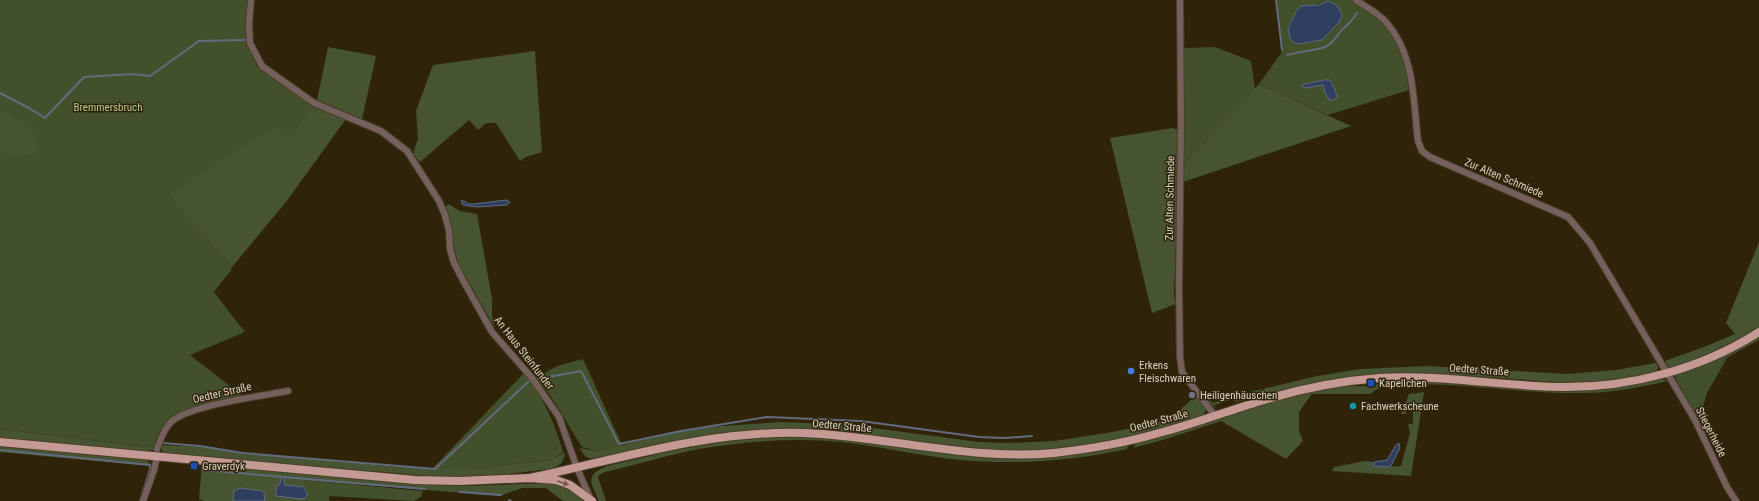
<svg xmlns="http://www.w3.org/2000/svg" width="1759" height="501" viewBox="0 0 1759 501" font-family="'Roboto Condensed',sans-serif">
<style>
.green{fill:#465431}
.forest{fill:#42502b;fill-rule:evenodd}
.water{fill:#2f3f60;stroke:#626b7e}
.lines{fill:none;stroke-linecap:round;stroke-linejoin:round}
.stream{stroke:#626b7e;stroke-width:2}
.minor-casing{stroke:#4a4028;stroke-width:8}
.major-casing{stroke:#4a4028;stroke-width:10}
.minor{stroke:#75605d;stroke-width:6}
.major{stroke:#c59a94;stroke-width:8}
.oneway{fill:#725948}
.shop-dot{fill:#3f7fe0;stroke:#2f240a;stroke-width:1.5}
.transit-dot{fill:#1a4fb4;stroke:#2f240a;stroke-width:1.5}
.worship-dot{fill:#6b7280;stroke:#2f240a;stroke-width:1.5}
.culture-dot{fill:#0f9aa8;stroke:#2f240a;stroke-width:1.5}
.labels{text-anchor:middle;dominant-baseline:central;stroke-width:3;stroke-linejoin:round;paint-order:stroke}
.park-label{font-size:11px;fill:#b1ca8a;stroke:#2f240a}
.street-label{font-size:11px;fill:#d9d1c3;stroke:#2f240a}
.poi-label{font-size:11px;fill:#d9d1c3;stroke:#2f240a;text-anchor:start}
</style>
<rect width="100%" height="100%" fill="#2f240a"/>
<g class="green">
<polygon points="0,0 248,0 245,24 247,42 257,68 313,107 314,106 346,119 286,202 232,267 170,196 169,197 232,269 213,293 0,325"/>
<polygon points="328,47 376,56 362,119 317,100"/>
<polygon points="535,51 542,152 526,157 520,161 496,123 486,123 478,130 469,120 420,162 413,154 418,138 416,111 433,65"/>
<polygon points="1259,84 1351,126 1183,182 1183,165"/>
<polygon points="1172,128 1178,130 1178,182 1174,296 1176,304 1152,313 1110,138"/>
<path d="M448,204L460,211L477,214L492,299V316L495,328L459,265C452,246 452,226 445,208Z"/>
<path d="M1759,242V328C1731,345 1706,356 1675,367L1669,368L1665,361L1704,347L1735,334L1726,323Z"/>
<polygon points="1759,336 1759,340 1715,364 1675,378 1676,374 1712,361"/>
<polygon points="1656,363 1658,367 1656,372 1616,380 1571,383 1459,375 1400,373 1235,402 1233,399 1214,405 1216,409 1204,396 1213,403 1237,395 1317,376 1361,369 1428,366 1567,374 1616,370"/>
<path d="M1662,379L1668,381C1640,387 1612,393 1583,393C1527,394 1471,384 1415,384L1411,387H1394L1392,385L1377,389L1370,394H1312L1299,412V431L1303,441L1286,459L1221,421L1166,439L1133,448L1136,444L1171,434L1263,404L1311,392L1336,386H1369L1393,381L1414,380L1589,389L1619,387Z"/>
<polygon points="1424,392 1411,476 1332,471 1334,467 1364,461 1374,462 1373,463 1385,467 1401,466 1410,433 1408,424 1413,424 1413,409 1406,409 1406,414 1401,414 1409,394"/>
<path d="M1198,397L1206,408L1204,416C1144,437 1079,450 1015,451C994,452 971,449 950,447C896,442 843,430 789,429C722,428 657,444 592,459L586,457L579,448L597,451L676,432L707,427L782,422L851,425L979,442L1009,443L1054,441L1113,432L1170,419L1192,399Z"/>
<polygon points="0,429 149,447 154,446 153,450 146,451 0,438"/>
<path d="M780,437C811,438 842,439 874,443C922,449 969,459 1018,458C1056,458 1093,452 1129,445L1127,449C1073,461 1017,465 961,460C917,456 873,444 829,441C786,438 741,442 699,449C667,455 636,465 605,472L599,475L598,477L606,501H599C591,483 584,475 607,466L676,450L728,441Z"/>
<path d="M162,445L201,447L232,452L397,467L469,469L550,460L565,452C564,457 564,462 559,465C552,470 541,470 532,471C498,476 465,477 430,476L162,453Z"/>
<polygon points="0,446 145,459 149,462 151,466 0,452"/>
<polygon points="202,464 430,485 467,486 550,483 569,487 586,501 563,501 546,488 522,488 500,496 304,480 304,487 284,485 281,478 280,484 301,499 306,498 306,501 265,501 264,493 233,500 233,501 204,501 199,499"/>
</g>
<g class="forest">
<path d="M0,0H247L245,21L248,40L257,66L314,106L288,139L276,126L169,194L232,267L213,291L245,332L190,355L244,397C222,401 184,405 167,421C162,426 159,434 156,440L160,445L150,447L0,429V152L16,159L31,153L37,155L39,151C35,144 38,142 36,136C34,125 9,115 0,110Z"/>
<path d="M1276,0H1352L1383,23L1392,34L1404,58L1409,90L1328,115L1259,84L1282,52ZM1328,1L1340,21C1333,27 1327,38 1318,41C1314,43 1304,43 1299,44L1288,28L1297,10C1307,6 1318,5 1328,1ZM1324,80H1330L1336,93H1325V87L1322,84H1303Z"/>
<polygon points="1215,47 1251,61 1255,89 1183,165 1183,48"/>
<polygon points="1727,358 1707,393 1699,420 1675,378"/>
<polygon points="583,359 622,445 597,451 582,447 550,395 536,378 557,366"/>
<path d="M524,373C544,399 554,421 563,452L551,460L469,469H432Z"/>
<polygon points="304,480 423,491 421,497 414,501 329,496 329,501 306,501 307,493 304,487"/>
</g>
<g class="water">
<path d="M1328,1C1336,3 1339,8 1342,15L1340,21L1322,40L1299,44L1294,43L1290,39L1288,28L1297,10L1301,6L1319,5Z"/>
<path d="M1324,80H1330C1333,84 1336,92 1337,97L1334,100H1330L1325,93L1323,85L1305,88L1301,85Z"/>
<polygon points="462,200 469,204 474,204 506,200 510,202 507,205 477,207 463,205 461,201"/>
<polygon points="1399,443 1400,448 1391,466 1385,467 1373,466 1374,462 1387,460 1396,445"/>
<polygon points="281,478 284,478 284,485 304,487 307,493 306,498 301,499 276,496 276,487 280,484"/>
<polygon points="240,488 262,491 264,493 265,501 233,501 234,491"/>
</g>
<g class="lines">
<g class="stream">
<polyline points="1276,0 1282,50"/>
<path d="M1287,55C1298,52 1310,51 1322,48C1334,45 1336,34 1345,27C1350,23 1353,19 1357,13"/>
<polyline points="0,93 29,108 45,118 84,77 132,74 150,76 199,41 246,40"/>
<polyline points="537,379 581,371 619,444 681,431 767,417 861,421 979,437 1004,438 1032,436"/>
<polyline points="163,443 200,446 243,453 435,469 529,381"/>
<polyline points="0,450 150,465 150,469 140,501"/>
<polyline points="202,470 425,489"/>
<polyline points="460,492 501,495"/>
<polyline points="509,500 511,501"/>
</g>
<defs>
<g id="minor">
<polyline points="251,0 249,24 250,43 262,66 314,103 381,131 407,151 439,201 445,215 449,231 450,249 454,263 464,282 492,332 532,378 559,417 577,468 591,500"/>
<polyline points="1180,0 1181,124 1179,287 1180,357 1182,372 1215,416"/>
<path d="M1356,0C1366,7 1378,13 1386,22C1415,55 1413,99 1418,141L1422,151L1430,157L1568,217L1590,243L1695,420L1727,487L1736,501"/>
<path d="M157,449C160,441 164,428 171,422C189,405 262,396 288,391"/>
<polyline points="143,501 154,470 157,456"/>
</g>
<g id="major">
<polyline points="0,442 415,480 459,481 530,478 556,480 570,485 592,501"/>
<path d="M530,478C620,459 709,430 803,433C887,436 969,461 1054,453C1089,449 1125,443 1159,433C1194,424 1227,411 1261,401C1299,389 1339,381 1379,378C1440,374 1500,386 1561,387C1630,388 1701,369 1759,332"/>
</g>
</defs>
<use href="#minor" class="minor-casing"/>
<use href="#major" class="major-casing"/>
<use href="#minor" class="minor"/>
<use href="#major" class="major"/>
</g>
<defs><path id="oneway-solid" d="M-6-.8H1V-3.2L6.5 0L1 3.2V.8H-6Z"/></defs>
<use class="oneway" href="#oneway-solid" transform="translate(563 483) rotate(19)"/>
<circle class="shop-dot" cx="1131" cy="371" r="4"/>
<g class="transit-dot">
<rect x="1367" y="379" width="8" height="8" rx="2"/>
<rect x="190" y="462" width="8" height="8" rx="2"/>
</g>
<circle class="worship-dot" cx="1192" cy="395" r="4"/>
<circle class="culture-dot" cx="1353" cy="406" r="4"/>
<g class="labels">
<g class="park-label">
<text x="108" y="107">Bremmersbruch</text>
</g>
<g class="street-label">
<text transform="translate(1504 178) rotate(23)">Zur Alten Schmiede</text>
<text transform="translate(1170 198) rotate(-89)">Zur Alten Schmiede</text>
<text transform="translate(524 353) rotate(52)">An Haus Steinfunder</text>
<text transform="translate(1479 370) rotate(4)">Oedter Straße</text>
<text transform="translate(222 393) rotate(-13)">Oedter Straße</text>
<text transform="translate(1159 421) rotate(-15)">Oedter Straße</text>
<text transform="translate(842 426) rotate(5)">Oedter Straße</text>
<text transform="translate(1711 432) rotate(63)">Stiegerheide</text>
</g>
<g class="poi-label">
<text x="1139" y="365">Erkens<tspan x="1139" dy="13">Fleischwaren</tspan></text>
<text x="1379" y="383">Kapellchen</text>
<text x="1200" y="395">Heiligenhäuschen</text>
<text x="1361" y="406">Fachwerkscheune</text>
<text x="202" y="466">Graverdyk</text>
</g>
</g>
</svg>
